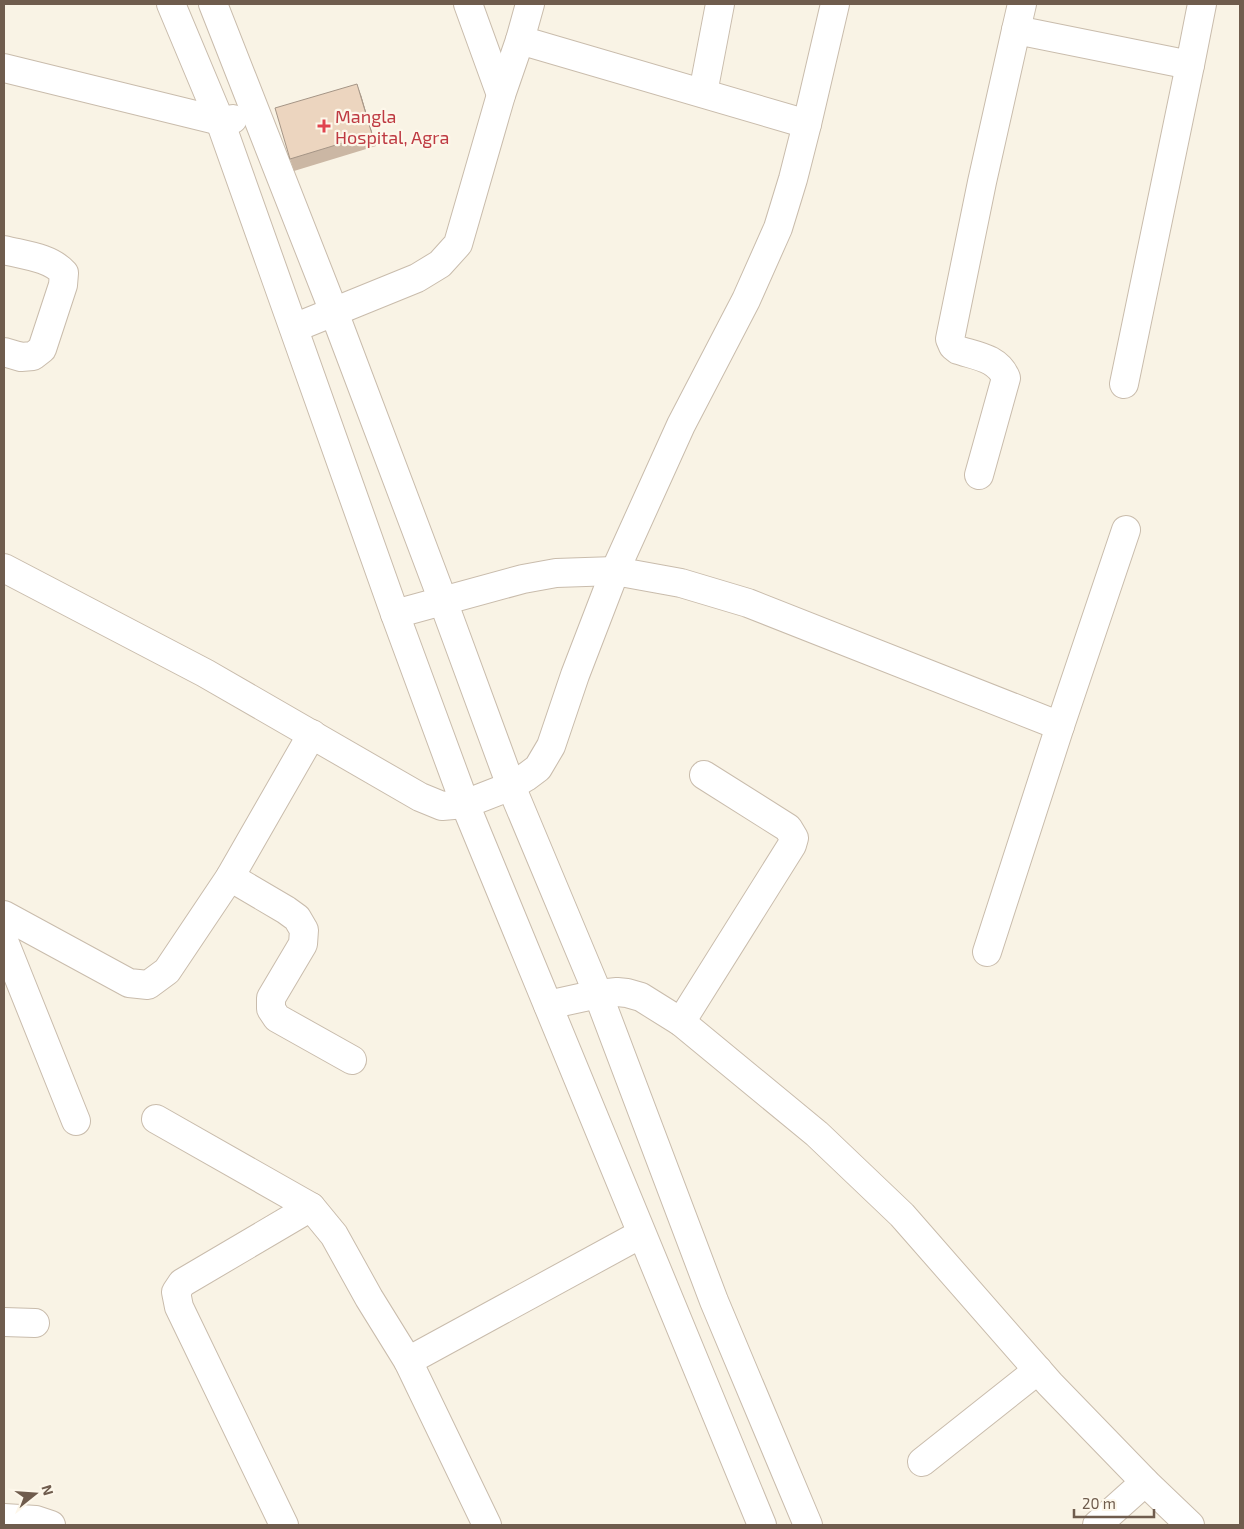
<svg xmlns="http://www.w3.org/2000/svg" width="1244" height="1529" viewBox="0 0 1244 1529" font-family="'Exo 2',sans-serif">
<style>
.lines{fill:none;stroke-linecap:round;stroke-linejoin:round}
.minor-casing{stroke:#c9bcac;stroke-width:30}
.minor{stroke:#fff;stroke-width:28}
.wall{fill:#cbb7a4}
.shaded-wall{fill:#a59586}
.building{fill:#ecd5bf;stroke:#a59586}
.health-dot{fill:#e0444e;stroke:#fdf7ea;stroke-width:2}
.labels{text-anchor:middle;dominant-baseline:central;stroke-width:4.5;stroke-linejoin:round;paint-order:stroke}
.health-label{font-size:18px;fill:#be3a42;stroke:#fdf7ea;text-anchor:start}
</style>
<rect width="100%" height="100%" fill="#f9f3e5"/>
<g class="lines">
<defs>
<g id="minor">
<polyline points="171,4 220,121 395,614 465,804 762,1525"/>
<polyline points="213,4 334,312 443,601 511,786 598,994 714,1301 808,1525"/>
<polyline points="468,4 501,95"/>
<polyline points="1016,30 1022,4"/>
<polyline points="4,68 220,121 233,119"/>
<polyline points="703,93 720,4"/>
<polyline points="807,124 835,4"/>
<path d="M4,250C23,255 50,257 64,273L63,285L42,349L33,356L21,357L4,352"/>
<polyline points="294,328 417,278 440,264 458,244 501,95 520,40 530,4"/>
<polyline points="1124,384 1190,65"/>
<path d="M979,475L1006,378C998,358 977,356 958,350L953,346L950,339L982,182L1016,30L1190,65L1202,4"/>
<polyline points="4,568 205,673 420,797 442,806 465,804 511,786 526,777 538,768 551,746 575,675 615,571 681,425 746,300 778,228 793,179 807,124 520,40"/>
<polyline points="395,614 523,579 556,573 615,571 681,583 748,603 1060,726 1126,530"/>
<polyline points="230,877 286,910 297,918 304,930 303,944 271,998 271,1009 277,1018 352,1060"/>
<polyline points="4,915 129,983 148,985 167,971 230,877 312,734"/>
<polyline points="4,941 76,1121"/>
<polyline points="987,952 1060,726"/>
<polyline points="548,1005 598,994 617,992 627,993 641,997 681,1022 817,1134 902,1215 1050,1384 1145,1482 1190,1525"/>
<polyline points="681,1022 792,845 794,838 788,828 704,775"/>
<polyline points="156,1119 311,1207 334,1235 369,1298 408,1361 487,1525"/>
<polyline points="4,1322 35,1323"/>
<polyline points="408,1361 641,1234"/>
<polyline points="922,1462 1038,1370"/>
<polyline points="4,1518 36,1520 51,1525"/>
<polyline points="284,1525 179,1307 176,1292 182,1283 311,1207"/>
<polyline points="1097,1525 1145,1482"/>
</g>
</defs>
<use href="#minor" class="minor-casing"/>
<use href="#minor" class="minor"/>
</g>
<polygon class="wall" points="361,95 376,146 294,171 290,159"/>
<polygon class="shaded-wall" points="357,84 361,95 376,146 372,134"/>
<polygon class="building" points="357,84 372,134 290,159 275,108"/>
<path class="health-dot" d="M321.5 118.5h5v5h5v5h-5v5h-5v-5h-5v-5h5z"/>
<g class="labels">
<g class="health-label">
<text x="335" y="116">Mangla<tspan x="335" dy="21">Hospital, Agra</tspan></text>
</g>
</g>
<rect width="1244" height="1529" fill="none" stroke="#6f5c4d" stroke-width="10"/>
<g transform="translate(35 1494) rotate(73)" stroke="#fdf7ea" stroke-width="4" paint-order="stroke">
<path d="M0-4L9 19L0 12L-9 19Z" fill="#6f5c4d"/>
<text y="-8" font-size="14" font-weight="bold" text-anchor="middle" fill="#6f5c4d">N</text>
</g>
<path d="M1074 1509v8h80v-8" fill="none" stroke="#6f5c4d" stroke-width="2.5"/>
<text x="1082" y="1509" font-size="15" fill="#6f5c4d" stroke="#fdf7ea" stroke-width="4" paint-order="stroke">20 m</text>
</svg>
